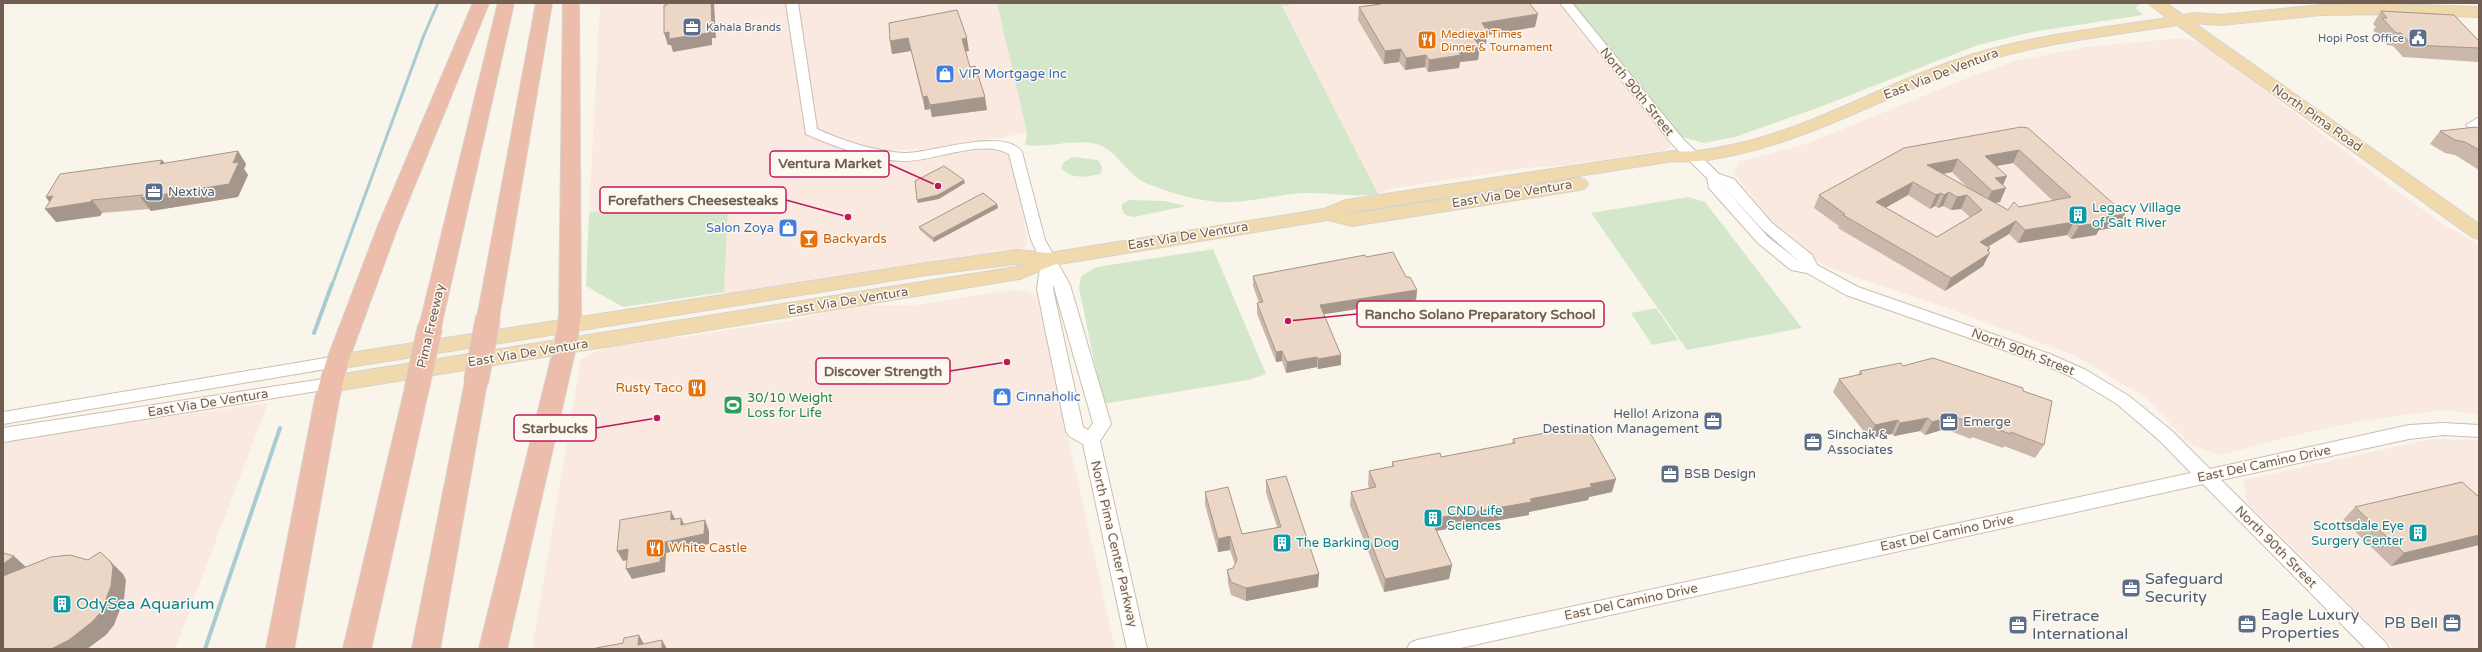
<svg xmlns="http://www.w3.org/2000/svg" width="2482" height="652" viewBox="0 0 2482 652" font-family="'Varela Round',sans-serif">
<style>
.commercial{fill:#f9e9e1}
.green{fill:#d5e7cb}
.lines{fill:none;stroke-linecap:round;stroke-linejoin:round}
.stream-far1{stroke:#a9cbd2;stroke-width:3}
.stream{stroke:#a9cbd2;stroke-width:4}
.minor-casing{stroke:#cbbeb2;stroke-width:2}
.major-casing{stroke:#d8d2ce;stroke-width:2}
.highway-casing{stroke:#d8d2ce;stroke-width:2}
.minor{fill:#fff;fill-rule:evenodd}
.major{fill:#f0d9ac;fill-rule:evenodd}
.highway{fill:#ecbdaa;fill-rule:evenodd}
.highway-bridge-casing{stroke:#d8d2ce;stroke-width:26;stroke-linecap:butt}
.highway-bridge{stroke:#ecbdaa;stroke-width:24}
.wall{fill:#cbb8aa;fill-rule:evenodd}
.shaded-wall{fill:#a5968b}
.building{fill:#ecd6c6;stroke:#a5968b;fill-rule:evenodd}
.labels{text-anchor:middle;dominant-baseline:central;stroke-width:3;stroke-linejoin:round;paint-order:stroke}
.far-service-label{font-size:11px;fill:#4e5e75;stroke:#fdf9f1;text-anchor:start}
.far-food-label{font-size:11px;fill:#c56008;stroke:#fdf9f1;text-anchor:start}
.shop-label{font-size:13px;fill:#366cbe;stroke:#fdf9f1;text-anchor:start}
.street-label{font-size:13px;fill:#725e51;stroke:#fdf9f1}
.service-label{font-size:13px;fill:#4e5e75;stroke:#fdf9f1;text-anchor:start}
.culture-label{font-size:13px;fill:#0d838f;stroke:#fdf9f1;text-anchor:start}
.food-label{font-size:13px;fill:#c56008;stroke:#fdf9f1;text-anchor:start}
.leisure-label{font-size:13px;fill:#27864d;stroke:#fdf9f1;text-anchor:start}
.near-service-label{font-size:16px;fill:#4e5e75;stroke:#fdf9f1;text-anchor:start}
.near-culture-label{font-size:16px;fill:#0d838f;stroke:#fdf9f1;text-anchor:start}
.leader{fill:none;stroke:#c2185b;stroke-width:1.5}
.callout-dot{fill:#c2185b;stroke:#fdf9f1;stroke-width:1.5}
.callout{fill:#fdf9f1;stroke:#c2185b;stroke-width:1.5}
.callout-label{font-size:14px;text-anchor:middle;font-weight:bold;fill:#725e51}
</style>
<rect width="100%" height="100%" fill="#faf5eb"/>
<g class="commercial">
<polygon points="600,3 997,3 1027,133 928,149 896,150 892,161 927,159 992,148 1010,151 1027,237 1026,247 1014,253 978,255 931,262 916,268 723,295 728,208 732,204 732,191 589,213"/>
<polygon points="1300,3 1561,3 1672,144 1666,150 1569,165 1525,168 1389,189 1378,194 1282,5"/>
<polygon points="2183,38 2203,43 2394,189 2443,224 2479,245 2479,414 2441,410 2361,421 2287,437 2222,455 2192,446 2145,397 2076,356 1947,308 1824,266 1773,222 1733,172 1739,162 1809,143 1960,81 2015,61 2086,47"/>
<polygon points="1012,290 1028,292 1036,296 1038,301 1115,649 532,649 581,360 587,355 612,345 641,340 683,337 789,321 846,307 866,305 915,305"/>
<polygon points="268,403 175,649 3,649 3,440"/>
<polygon points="2431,439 2479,440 2479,649 2395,649 2247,502 2243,480"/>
</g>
<g class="green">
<path d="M997,3H1300L1282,6L1378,194C1354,198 1330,192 1305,193C1281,194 1257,201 1233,202C1208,204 1167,193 1144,182C1125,173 1115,146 1092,143C1069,140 1048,148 1025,145L1027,133Z"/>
<polygon points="1571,3 2137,3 2139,4 2136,8 2143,15 2032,32 1978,45 1820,107 1735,137 1704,143 1679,136"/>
<path d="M1073,157L1098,160L1102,167L1101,174C1086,177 1072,180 1061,168L1064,162Z"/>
<polygon points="732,191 732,205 728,208 724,292 623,307 586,286 589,213"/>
<polygon points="1688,197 1705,202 1802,328 1687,350 1591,213"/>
<polygon points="1129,200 1165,201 1186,206 1134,217 1125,215 1122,209 1122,204"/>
<polygon points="1213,249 1266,374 1248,380 1103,404 1079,288 1081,276 1097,267"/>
<polygon points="1656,308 1678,340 1652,345 1631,313"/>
</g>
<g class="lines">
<polyline class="stream-far1" points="332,285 424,35 438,3"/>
<g class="stream">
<polyline points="314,333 332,284"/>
<polyline points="205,649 280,428"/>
</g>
<defs>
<g id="minor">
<path d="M786,3H798L817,129C843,141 874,151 903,153C930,154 1004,126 1022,152L1045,240L1070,285L1111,424L1100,441L1147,649H1127L1083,444L1069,436L1066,431L1037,289L1041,260L1031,240L1009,154C982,138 933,162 903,161C871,160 835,147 806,134ZM1053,284L1093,423L1088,430L1083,427L1053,289Z"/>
<path d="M1560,3H1572L1683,139L1719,174L1734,179L1772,223L1812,255L1817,265L1858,287L2050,354L2086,370L2129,396L2172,431L2210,469L2409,425L2443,423L2479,425V437L2443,435L2409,439L2221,480L2386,643L2389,649H2366L2203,484L1456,649H1407L1410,643L1417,640L2191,473L2160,441L2117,404L2074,378L2038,362L1846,295L1807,273L1791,270L1758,243L1709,188L1707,178L1673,145ZM1721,184L1762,229L1800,262L1768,237Z"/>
<polygon points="2479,117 2479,135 2474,134 2466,125"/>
<polygon points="337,356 343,358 345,362 343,366 3,424 3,412"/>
<polygon points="330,378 336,380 338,384 336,388 3,442 3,428"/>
</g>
<path id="major" d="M2148,3H2166L2183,15L2195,13L2221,15L2321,5L2390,4L2479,7V17L2390,14L2321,15L2221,25L2194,23L2479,224V239L2472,237L2177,25C2108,36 2034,43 1967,67C1890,94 1819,136 1738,154C1715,159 1697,163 1673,161L1346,213L1352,214L1579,178L1585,180L1588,184L1585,188L1579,190L1352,226L1328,220L1053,265L1020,279L330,392L323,389L320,384L323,379L330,376L1016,267L1025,263L927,275L337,369L330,367L327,362L330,357L337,355L927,263L1018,250L1049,253L1324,209L1346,200L1673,151C1696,153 1713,149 1736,144C1813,127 1882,85 1956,60C2024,36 2097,29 2167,18Z"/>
<g id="highway">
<polygon points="473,3 489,3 398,226 348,362 339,399 294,649 266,649 315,399 326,362 378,226"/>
<polygon points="498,3 514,3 441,327 438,332 430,335 422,332 419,327"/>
<polygon points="536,3 552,3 499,318 496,323 488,326 480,323 477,318"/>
<polygon points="563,3 579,3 581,316 576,347 507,649 479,649 554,347 559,316"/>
<polygon points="476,374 484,376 487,382 440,649 412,649 465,382 468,376"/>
<polygon points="416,384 424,386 428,392 371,649 343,649 404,392 408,386"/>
</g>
</defs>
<use href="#minor" class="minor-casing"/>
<use href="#major" class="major-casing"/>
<use href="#highway" class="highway-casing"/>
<use href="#minor" class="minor"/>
<use href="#major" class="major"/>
<use href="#highway" class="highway"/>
<defs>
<g id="highway-bridge">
<polyline points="476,382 488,318"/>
<polyline points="416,392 430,327"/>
</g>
</defs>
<use href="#highway-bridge" class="highway-bridge-casing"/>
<use href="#highway-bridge" class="highway-bridge"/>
</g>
<g class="wall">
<polygon points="1373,3 1488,3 1535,27 1487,35 1486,44 1478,45 1478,60 1460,62 1459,68 1428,72 1425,67 1405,70 1399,62 1384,64 1358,20 1359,7 1373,5"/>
<polygon points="2381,11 2479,41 2479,60 2478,62 2403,57 2393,46 2387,45 2373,30 2376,27 2373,24"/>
<polygon points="890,41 969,51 965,51 970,67 987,110 932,117 930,109 925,110 911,51 892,54"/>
<path d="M2021,127L2125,214L2118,227L2099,230L2096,235L2071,239L2067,235L2018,243L2009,234L1988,247V252L1983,266L1945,291L1838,228L1839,226L1814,208L1819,195ZM2013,163L2053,201L2019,207L2008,210L1994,203L2000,202L2003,185L2007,176L1996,166ZM1952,172L1968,188L1944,174ZM1908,195L1930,209L1935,206L1938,208L1943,206L1951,210L1961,209L1970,217L1937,237L1885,208Z"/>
<polygon points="2479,129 2479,170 2455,155 2445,153 2430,144 2440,131"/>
<polygon points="238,151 246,164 244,169 248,175 238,197 151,211 149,209 102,213 100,216 56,222 49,202 46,197 162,160 165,163"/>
<polygon points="997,204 998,208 934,242 920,230 919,227"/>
<polygon points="1366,257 1406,277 1417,290 1416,300 1324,314 1341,365 1318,369 1317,367 1286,373 1282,361 1276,362 1257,314 1257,303 1259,303 1253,286 1253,276"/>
<polygon points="1903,366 2023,391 2044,445 2035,458 2004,446 2003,448 1972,437 1971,439 1945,429 1925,435 1920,431 1894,436 1892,434 1869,438 1833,392 1839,379 1858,375 1860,371"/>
<polygon points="1563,434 1612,492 1589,497 1588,500 1529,512 1529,515 1437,531 1452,565 1449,579 1384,592 1350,505 1351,492 1369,489 1368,484 1369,471 1392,467 1392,462 1441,457 1512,444 1513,439"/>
<polygon points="1266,480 1319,574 1318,587 1246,601 1231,595 1228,583 1227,570 1233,568 1235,565 1230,550 1218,552 1205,505 1205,492 1242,534 1277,527 1266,493"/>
<polygon points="2479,497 2479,545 2391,566 2343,520 2355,507"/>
</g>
<g class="shaded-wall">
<polygon points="711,3 714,3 716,38 712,38 712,45 673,52 671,45 668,45 664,33 708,26"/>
<polygon points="1538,14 1535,27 1487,35 1486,44 1469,47 1471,34 1482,23"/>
<polygon points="908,38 911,51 892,54 890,41"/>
<polygon points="967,38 969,51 964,52 962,39"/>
<polygon points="1480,47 1478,60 1460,62 1459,68 1428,72 1429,60 1457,50"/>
<polygon points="1401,49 1399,62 1384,64 1385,51"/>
<polygon points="1426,55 1425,67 1405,70 1406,58"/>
<polygon points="927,96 930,109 925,110 923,97"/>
<polygon points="985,97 987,110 932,117 930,105"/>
<polygon points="2019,150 2013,163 1979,169 1985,156"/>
<polygon points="238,151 246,164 244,169 248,175 238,197 151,211 141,198 233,163"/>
<polygon points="1958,159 1952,172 1922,178 1927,165"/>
<polygon points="162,160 172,173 160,164"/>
<polygon points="2007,176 2001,189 1995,178"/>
<polygon points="964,180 965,183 939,199 918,203 917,200"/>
<polygon points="1913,182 1908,195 1871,216 1876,202"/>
<polygon points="2006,188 2000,202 1985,204 1992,191"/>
<polygon points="1949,192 1943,206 1938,208 1944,195"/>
<polygon points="1941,193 1935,206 1930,209 1936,195"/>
<polygon points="1967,195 1961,209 1951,210 1957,197"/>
<polygon points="53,196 92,200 102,213 100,216 56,222 45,209 54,207 46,197"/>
<polygon points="997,204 998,208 934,242 933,238"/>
<polygon points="2125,214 2118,227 2099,230 2096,235 2071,239 2079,226 2100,218"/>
<polygon points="2016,221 2009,234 1973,255 1980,242"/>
<polygon points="2074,222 2067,235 2018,243 2025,230"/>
<polygon points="1990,248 1987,254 1990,253 1983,266 1945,291 1951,278 1987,250"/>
<polygon points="1417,290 1416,300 1319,315 1320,305"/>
<polygon points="1282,351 1282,361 1276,362 1276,352"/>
<polygon points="1341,355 1341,365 1318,369 1318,359"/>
<polygon points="1317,357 1317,367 1286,373 1287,362"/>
<polygon points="1953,416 1945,429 1925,435 1932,422"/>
<polygon points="1928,418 1920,431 1894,436 1900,423"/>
<polygon points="1898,420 1892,434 1869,438 1875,425"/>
<polygon points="1616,479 1612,492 1589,497 1588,500 1529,512 1529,515 1429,532 1431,519 1530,499 1590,484"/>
<polygon points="671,511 676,521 671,520"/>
<polygon points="681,518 686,528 681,525"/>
<polygon points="705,520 709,531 709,544 666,553 665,572 632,579 626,569 661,543"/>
<polygon points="2479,535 2479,545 2391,566 2404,553"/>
<polygon points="1230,536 1230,550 1218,552 1218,539"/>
<polygon points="628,549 634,559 623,561 617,551"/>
<polygon points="14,556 28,569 3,589 3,564"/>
<polygon points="110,561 123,574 126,580 124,599 114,625 106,635 87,649 51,649"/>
<polygon points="1452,565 1449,579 1384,592 1385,579"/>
<polygon points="1319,574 1318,587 1246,601 1246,588"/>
<polygon points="639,635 646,648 638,645"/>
<polygon points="662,640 667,649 662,649"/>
</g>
<g class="building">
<polygon points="667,3 711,3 712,25 708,26 708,33 669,39 669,32 664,33 664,5 667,5"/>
<polygon points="1380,3 1529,3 1538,14 1482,23 1488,32 1471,34 1480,47 1457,50 1461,55 1429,60 1426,55 1406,58 1401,49 1385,51 1359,7 1381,4"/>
<polygon points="957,10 967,38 962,39 970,67 975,66 985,97 930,105 927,96 923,97 908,38 890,41 889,23"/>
<polygon points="2381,11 2454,15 2479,41 2479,48 2412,45 2401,33 2396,33 2382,18 2387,18"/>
<path d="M2021,127L2028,128L2125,214L2100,218L2104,222L2079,226L2074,222L2025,230L2016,221L1980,242L1990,248L1987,250L1990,253L1951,278L1843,215L1845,214L1819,195L1904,148ZM2019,150L2071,197L2019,207L2014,202L2008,210L1927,165L1958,159L1992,191L2006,188L1995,178L2007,176L1985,156ZM1913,182L1936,195L1941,193L1944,195L1949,192L1957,197L1967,195L1982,210L1937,237L1876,202Z"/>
<polygon points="2476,127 2479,129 2479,150 2465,142 2455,140 2440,131"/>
<polygon points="238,151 233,163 239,162 229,184 141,198 143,195 92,200 90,202 45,209 53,196 46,197 60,174 162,160 160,164"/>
<polygon points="944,166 964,180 938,195 917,200 915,181"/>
<polygon points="983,193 997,204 933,238 919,227"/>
<polygon points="1393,252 1406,277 1410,277 1417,290 1320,305 1341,355 1318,359 1317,357 1287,362 1282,351 1276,352 1257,303 1263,302 1253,276 1365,255 1366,257"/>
<polygon points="1933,358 2023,388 2023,391 2052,401 2044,445 2011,432 2011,434 1979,423 1979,426 1953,416 1932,422 1928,418 1900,423 1898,420 1875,425 1839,379 1862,374 1860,371 1901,363 1903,366"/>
<polygon points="1588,429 1616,479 1590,484 1592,487 1530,499 1532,502 1431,519 1452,565 1385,579 1351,492 1376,487 1369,471 1394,466 1392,462 1440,453 1441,457 1515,443 1513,439 1561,430 1563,434"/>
<polygon points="1286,476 1319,574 1246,588 1231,582 1227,570 1233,568 1237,560 1230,536 1218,539 1205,492 1228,487 1242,534 1281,527 1266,480"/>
<polygon points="2462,482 2479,497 2479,535 2404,553 2355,507"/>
<polygon points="671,511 671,520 681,518 681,525 705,520 704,534 661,543 660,562 626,569 628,549 617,551 620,520"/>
<polygon points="100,552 110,561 113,567 111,586 101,612 92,622 69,640 51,649 3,649 3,576 51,557 70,555 88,560"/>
<polygon points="3,553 14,556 3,564"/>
<polygon points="639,635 638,645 662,640 662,649 596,649 596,648 623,643 624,638"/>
</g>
<defs>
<symbol id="office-square" viewBox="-11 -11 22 22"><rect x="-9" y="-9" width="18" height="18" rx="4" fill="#5c6f8a" stroke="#fdf9f1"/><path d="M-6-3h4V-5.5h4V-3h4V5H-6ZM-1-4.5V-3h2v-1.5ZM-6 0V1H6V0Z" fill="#fff"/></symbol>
<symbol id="civic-square" viewBox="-11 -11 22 22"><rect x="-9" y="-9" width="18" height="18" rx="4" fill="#5c6f8a" stroke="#fdf9f1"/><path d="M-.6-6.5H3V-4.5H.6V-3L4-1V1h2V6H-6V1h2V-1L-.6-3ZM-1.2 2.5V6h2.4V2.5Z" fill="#fff"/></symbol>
<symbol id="restaurant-square" viewBox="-11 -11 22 22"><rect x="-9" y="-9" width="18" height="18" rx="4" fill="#e8710a" stroke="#fdf9f1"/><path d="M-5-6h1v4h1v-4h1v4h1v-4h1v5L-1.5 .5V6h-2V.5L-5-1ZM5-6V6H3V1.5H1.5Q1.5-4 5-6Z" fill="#fff"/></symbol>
<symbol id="shop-square" viewBox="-11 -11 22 22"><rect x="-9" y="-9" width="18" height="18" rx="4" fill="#3f7fe0" stroke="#fdf9f1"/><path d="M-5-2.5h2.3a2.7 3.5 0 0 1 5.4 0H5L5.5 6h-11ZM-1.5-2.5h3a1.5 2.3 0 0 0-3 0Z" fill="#fff"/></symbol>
<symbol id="building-square" viewBox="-11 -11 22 22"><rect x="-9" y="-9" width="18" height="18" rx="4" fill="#0f9aa8" stroke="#fdf9f1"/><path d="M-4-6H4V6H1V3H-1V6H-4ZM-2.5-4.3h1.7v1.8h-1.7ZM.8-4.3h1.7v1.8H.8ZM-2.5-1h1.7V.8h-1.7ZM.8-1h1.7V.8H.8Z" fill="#fff"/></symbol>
<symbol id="bar-square" viewBox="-11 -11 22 22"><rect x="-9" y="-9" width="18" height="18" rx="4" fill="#e8710a" stroke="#fdf9f1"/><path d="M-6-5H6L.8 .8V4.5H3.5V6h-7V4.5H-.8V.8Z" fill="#fff"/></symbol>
<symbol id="stadium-square" viewBox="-11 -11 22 22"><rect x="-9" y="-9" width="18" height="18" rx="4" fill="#2e9e5b" stroke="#fdf9f1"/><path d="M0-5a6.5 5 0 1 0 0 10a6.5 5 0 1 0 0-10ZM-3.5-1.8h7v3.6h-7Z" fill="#fff"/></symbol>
</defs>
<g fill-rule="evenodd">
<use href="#office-square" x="681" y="16" width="22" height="22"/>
<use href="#civic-square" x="2407" y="27" width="22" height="22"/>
<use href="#restaurant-square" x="1416" y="29" width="22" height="22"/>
<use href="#shop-square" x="934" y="63" width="22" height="22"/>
<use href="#office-square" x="143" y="181" width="22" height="22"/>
<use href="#building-square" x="2067" y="204" width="22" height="22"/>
<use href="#shop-square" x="777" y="217" width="22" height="22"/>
<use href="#bar-square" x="798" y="228" width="22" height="22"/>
<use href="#restaurant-square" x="686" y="377" width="22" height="22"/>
<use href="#shop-square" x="991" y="386" width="22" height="22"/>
<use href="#stadium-square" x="722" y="394" width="22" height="22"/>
<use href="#office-square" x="1702" y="410" width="22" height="22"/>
<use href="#office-square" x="1938" y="411" width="22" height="22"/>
<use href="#office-square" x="1802" y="431" width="22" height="22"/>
<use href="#office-square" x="1659" y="463" width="22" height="22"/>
<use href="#building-square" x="1422" y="507" width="22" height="22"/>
<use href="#building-square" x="2407" y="522" width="22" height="22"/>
<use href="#building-square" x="1271" y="532" width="22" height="22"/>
<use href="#restaurant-square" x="644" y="537" width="22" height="22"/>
<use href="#office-square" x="2120" y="577" width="22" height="22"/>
<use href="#building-square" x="51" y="593" width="22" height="22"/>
<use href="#office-square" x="2441" y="612" width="22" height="22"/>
<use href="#office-square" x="2236" y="613" width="22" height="22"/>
<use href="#office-square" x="2007" y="614" width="22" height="22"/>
</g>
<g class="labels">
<g class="far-service-label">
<text x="706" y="27">Kahala Brands</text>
<text x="2404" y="38" text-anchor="end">Hopi Post Office</text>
</g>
<g class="far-food-label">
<text x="1441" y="34">Medieval Times<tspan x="1441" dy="13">Dinner &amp; Tournament</tspan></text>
</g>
<g class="shop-label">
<text x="959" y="74">VIP Mortgage Inc</text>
<text x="774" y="228" text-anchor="end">Salon Zoya</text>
<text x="1016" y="397">Cinnaholic</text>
</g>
<g class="street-label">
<text transform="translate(1941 74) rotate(-21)">East Via De Ventura</text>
<text transform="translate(1637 92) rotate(51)">North 90th Street</text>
<text transform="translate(2317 118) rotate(35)">North Pima Road</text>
<text transform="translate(1512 194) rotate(-9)">East Via De Ventura</text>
<text transform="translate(1188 236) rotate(-9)">East Via De Ventura</text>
<text transform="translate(848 301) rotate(-9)">East Via De Ventura</text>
<text transform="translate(431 326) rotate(-77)">Pima Freeway</text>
<text transform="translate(2023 352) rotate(21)">North 90th Street</text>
<text transform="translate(528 353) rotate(-9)">East Via De Ventura</text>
<text transform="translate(208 403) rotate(-9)">East Via De Ventura</text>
<text transform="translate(2264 464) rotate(-12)">East Del Camino Drive</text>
<text transform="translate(1947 533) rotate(-12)">East Del Camino Drive</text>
<text transform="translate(1114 544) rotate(77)">North Pima Center Parkway</text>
<text transform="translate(2276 547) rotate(45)">North 90th Street</text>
<text transform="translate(1631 602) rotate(-12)">East Del Camino Drive</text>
</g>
<g class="service-label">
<text x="168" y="192">Nextiva</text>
<text x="1699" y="414" text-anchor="end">Hello! Arizona<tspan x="1699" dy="15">Destination Management</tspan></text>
<text x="1963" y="422">Emerge</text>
<text x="1827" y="435">Sinchak &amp;<tspan x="1827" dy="15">Associates</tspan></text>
<text x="1684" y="474">BSB Design</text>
</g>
<g class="culture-label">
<text x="2092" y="208">Legacy Village<tspan x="2092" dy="15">of Salt River</tspan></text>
<text x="1447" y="511">CND Life<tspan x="1447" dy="15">Sciences</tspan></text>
<text x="2404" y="526" text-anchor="end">Scottsdale Eye<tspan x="2404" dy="15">Surgery Center</tspan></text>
<text x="1296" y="543">The Barking Dog</text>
</g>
<g class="food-label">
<text x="823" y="239">Backyards</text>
<text x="683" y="388" text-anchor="end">Rusty Taco</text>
<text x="669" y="548">White Castle</text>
</g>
<g class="leisure-label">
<text x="747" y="398">30/10 Weight<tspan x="747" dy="15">Loss for Life</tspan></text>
</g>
<g class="near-service-label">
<text x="2145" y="579">Safeguard<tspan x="2145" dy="18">Security</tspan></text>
<text x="2261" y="615">Eagle Luxury<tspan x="2261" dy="18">Properties</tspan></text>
<text x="2032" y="616">Firetrace<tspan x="2032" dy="18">International</tspan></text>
<text x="2438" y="623" text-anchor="end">PB Bell</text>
</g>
<g class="near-culture-label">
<text x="76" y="604">OdySea Aquarium</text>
</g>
</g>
<path class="leader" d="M938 186L889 164M848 217L786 200M1288 321L1357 314M1007 362L950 371M657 418L596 428"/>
<g class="callout-dot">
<circle cx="938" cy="186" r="4"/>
<circle cx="848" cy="217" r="4"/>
<circle cx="1288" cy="321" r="4"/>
<circle cx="1007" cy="362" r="4"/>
<circle cx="657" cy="418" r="4"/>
</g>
<g class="callout">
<rect x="770" y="151" width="119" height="26" rx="4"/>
<rect x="600" y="187" width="186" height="26" rx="4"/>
<rect x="1357" y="301" width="247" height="26" rx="4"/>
<rect x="816" y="358" width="134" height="26" rx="4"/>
<rect x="514" y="415" width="82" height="26" rx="4"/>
</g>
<g class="callout-label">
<text x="830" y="168">Ventura Market</text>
<text x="693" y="205">Forefathers Cheesesteaks</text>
<text x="1480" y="319">Rancho Solano Preparatory School</text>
<text x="883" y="376">Discover Strength</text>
<text x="555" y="433">Starbucks</text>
</g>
<rect width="2482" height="652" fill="none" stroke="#725e51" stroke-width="8"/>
</svg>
